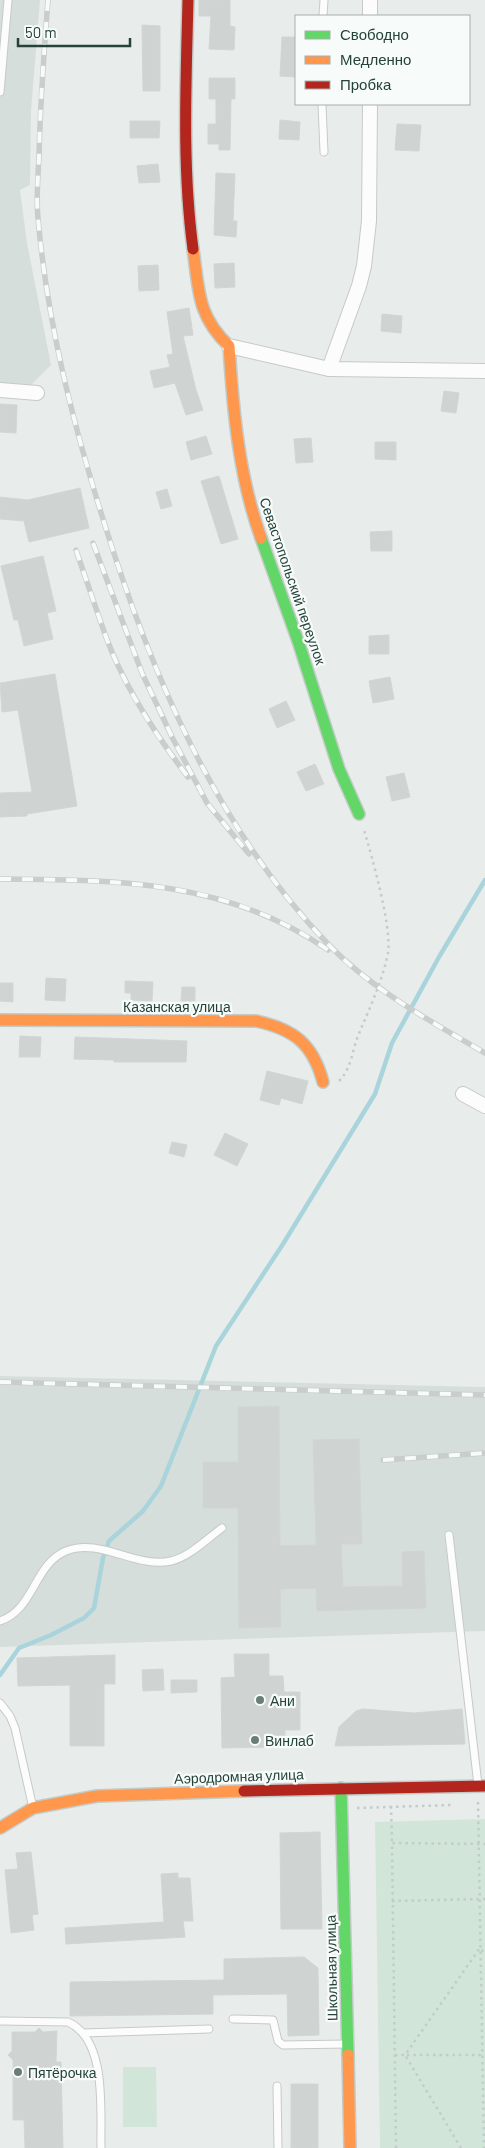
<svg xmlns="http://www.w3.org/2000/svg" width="485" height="2148" viewBox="0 0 485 2148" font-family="Barlow,sans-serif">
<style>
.built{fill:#d6dedb}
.green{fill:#d1e6d8}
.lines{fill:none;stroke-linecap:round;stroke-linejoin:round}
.stream{stroke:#a9d4db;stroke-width:4.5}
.building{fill:#cfd4d2;stroke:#d1d6d4}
.lane-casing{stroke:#c5cac8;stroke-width:9}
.street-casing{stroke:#c5cac8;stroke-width:16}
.fast-casing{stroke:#c3cbc8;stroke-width:14}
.slow-casing{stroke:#c3cbc8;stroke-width:14}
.jam-casing{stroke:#c3cbc8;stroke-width:14}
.path{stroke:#c3ccca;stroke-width:2.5;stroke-dasharray:2.5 4;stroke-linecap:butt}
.lane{stroke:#fcfcfc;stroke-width:7}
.street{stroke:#fcfcfc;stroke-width:14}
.fast{stroke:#63d668;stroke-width:11}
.slow{stroke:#ff974d;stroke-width:11}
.jam{stroke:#b3261e;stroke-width:11}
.rail-casing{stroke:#c9cdcc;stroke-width:5.5}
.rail{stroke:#f7fbf9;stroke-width:4;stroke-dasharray:11;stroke-linecap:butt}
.poi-dot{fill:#697e78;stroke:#f7fbf9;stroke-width:2}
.labels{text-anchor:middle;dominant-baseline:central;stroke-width:4.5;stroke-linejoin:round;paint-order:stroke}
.street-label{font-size:14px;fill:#24423a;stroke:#f7fbf9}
.poi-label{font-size:14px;fill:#24423a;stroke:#f7fbf9;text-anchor:start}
</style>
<rect width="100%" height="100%" fill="#e8edeb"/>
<g class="built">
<polygon points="0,0 40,0 31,111 30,185 20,190 27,243 51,365 28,388 0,386"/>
<polygon points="0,1376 485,1387 485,1631 0,1647"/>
</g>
<g class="green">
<polygon points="485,1819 485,2148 380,2148 375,1822"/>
<polygon points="123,2067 156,2067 157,2127 123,2127"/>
</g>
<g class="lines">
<polyline class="stream" points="0,1675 19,1648 51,1635 84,1618 94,1608 103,1558 109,1541 143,1511 161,1486 216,1346 283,1244 375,1094 392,1043 439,957 485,880"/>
</g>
<g class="building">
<polygon points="199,0 230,0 230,26 235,27 234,50 209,49 211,16 199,16"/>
<polygon points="142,25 160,26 160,91 143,91"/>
<polygon points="282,37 296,37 296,77 280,76"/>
<polygon points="209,78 235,78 235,99 231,99 230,150 219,150 219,144 208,144 208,124 216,124 216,99 209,99"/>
<polygon points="280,120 300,122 299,140 279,139"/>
<polygon points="130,121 160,121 159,138 130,138"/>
<polygon points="397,124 421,125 419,151 395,150"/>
<polygon points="158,164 160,182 139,183 137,166"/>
<polygon points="216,173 235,174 233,221 237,221 236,237 214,235"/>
<polygon points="234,263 235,287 215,288 214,264"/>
<polygon points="158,265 159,290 139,291 138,266"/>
<polygon points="189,308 193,335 183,336 196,390 203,410 186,415 175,383 154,388 150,371 170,367 167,355 173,354 167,312"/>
<polygon points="382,314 402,316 401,333 381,331"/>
<polygon points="444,391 459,393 456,413 441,411"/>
<polygon points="0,404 17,405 16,433 0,432"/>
<polygon points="206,436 212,454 191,460 186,442"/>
<polygon points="311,438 313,462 296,463 294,439"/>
<polygon points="375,442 396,442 396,460 375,459"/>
<polygon points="219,476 238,539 221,544 201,481"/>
<polygon points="80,488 89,528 29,542 24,521 0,519 0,497 28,500"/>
<polygon points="167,489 172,506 161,509 156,492"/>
<polygon points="392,531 392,551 371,551 370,532"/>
<polygon points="43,556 56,611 47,613 53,639 24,646 18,620 14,620 1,566"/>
<polygon points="389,635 389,654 369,654 369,636"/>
<polygon points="55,674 77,806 27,814 27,816 0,817 0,793 32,792 18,710 2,712 0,683"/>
<polygon points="390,677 394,699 373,703 369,681"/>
<polygon points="286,701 295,720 277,728 269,709"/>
<polygon points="315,764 324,784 306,791 297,772"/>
<polygon points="404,773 410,797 392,801 386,777"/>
<polygon points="46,978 66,979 65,1001 45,1000"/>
<polygon points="125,981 153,982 152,1001 131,1000 131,993 125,993"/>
<polygon points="0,983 13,983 13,1002 0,1001"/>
<polygon points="182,987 195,987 195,1001 181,1001"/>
<polygon points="20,1036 41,1037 40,1057 19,1057"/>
<polygon points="75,1037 187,1041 186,1062 114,1062 114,1060 74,1059"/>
<polygon points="267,1071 308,1081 302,1104 281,1098 279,1105 260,1100"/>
<polygon points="225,1133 248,1144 237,1166 214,1155"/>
<polygon points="172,1142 187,1145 184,1157 169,1153"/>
<polygon points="279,1406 280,1546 316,1545 313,1440 359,1439 362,1544 341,1544 343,1587 403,1586 402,1552 424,1551 426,1608 317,1611 316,1588 280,1589 281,1627 239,1628 238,1508 203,1508 203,1462 238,1462 238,1407"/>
<polygon points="234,1654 269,1654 269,1676 283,1676 284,1692 300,1692 300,1730 285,1730 285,1747 222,1748 221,1678 235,1677"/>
<polygon points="115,1655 115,1684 104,1684 104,1746 70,1746 70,1685 18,1686 17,1658"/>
<polygon points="163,1669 164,1690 143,1691 142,1670"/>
<polygon points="171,1680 197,1680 197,1692 171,1693"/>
<polygon points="363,1709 414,1713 462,1709 465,1744 335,1746 339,1727 356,1711"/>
<polygon points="320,1832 322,1929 281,1929 280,1833"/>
<polygon points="31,1852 38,1914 32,1915 34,1930 11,1933 5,1870 18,1869 16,1853"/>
<polygon points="178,1873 178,1878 190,1878 193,1921 183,1921 185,1937 66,1944 65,1928 164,1922 161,1874"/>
<polygon points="304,1957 318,1968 319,2035 288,2036 287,1994 213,1995 213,2014 70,2016 70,1982 224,1980 224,1959"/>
<polygon points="39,2028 43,2032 57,2031 56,2062 61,2062 63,2148 25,2148 24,2120 13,2120 13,2060 8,2055 12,2051 12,2032 35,2032"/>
<rect x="291" y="2084" width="27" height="64"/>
</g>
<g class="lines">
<defs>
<g id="lane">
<polyline points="323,16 324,0"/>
<polyline points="0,92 8,0"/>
<polyline points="322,104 324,152"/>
<polyline points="449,1535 478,1785"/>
<path d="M0,1621C34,1610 34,1564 66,1551C100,1537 136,1569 171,1561C189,1557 207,1539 222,1528"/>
<polyline points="0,1703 10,1716 15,1728 33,1808"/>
<polyline points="233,2019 273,2020 278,2041 283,2045 347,2044"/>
<path d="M0,2021L68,2022C108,2040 100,2112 101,2148"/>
<polyline points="83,2033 209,2029"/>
<polyline points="277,2086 278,2148"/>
</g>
<g id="street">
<polyline points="370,16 370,0"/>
<polyline points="229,346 329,369 485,371"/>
<polyline points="329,369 359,286 364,266 369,221 370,104"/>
<polyline points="0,390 37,393"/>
<polyline points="463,1094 485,1106"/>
</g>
<g id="fast">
<polyline points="261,538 299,644 339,769 359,814"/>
<polyline points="341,1788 348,2055"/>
</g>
<g id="slow">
<path d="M193,249C199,290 197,316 229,346C233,411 239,477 261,538"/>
<path d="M0,1020L256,1021C294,1029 313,1044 323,1082"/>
<polyline points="0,1828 33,1808 97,1796 244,1791"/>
<polyline points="348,2055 350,2148"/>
</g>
<g id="jam">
<path d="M188,0C186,83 182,167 193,249"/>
<polyline points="244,1791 485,1786"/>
</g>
</defs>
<use href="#lane" class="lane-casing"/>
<use href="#street" class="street-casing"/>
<use href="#fast" class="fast-casing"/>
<use href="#slow" class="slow-casing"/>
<use href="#jam" class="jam-casing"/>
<g class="path">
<path d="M339,1081C351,1070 352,1051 358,1036C369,1009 382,983 388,953C392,927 372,857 364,830"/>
<polyline points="478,1802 484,2148"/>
<polyline points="391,1806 392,1843"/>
<polyline points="357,1808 451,1805"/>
<polyline points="392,1901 485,1899"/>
<polyline points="395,2055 405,2055 480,1948 485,1954"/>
<polyline points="396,2148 392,1843 485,1844"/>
<polyline points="461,2148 405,2055 485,2055"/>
</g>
<use href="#lane" class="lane"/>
<use href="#street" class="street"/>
<use href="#fast" class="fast"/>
<use href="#slow" class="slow"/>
<use href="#jam" class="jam"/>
<defs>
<g id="rail">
<path d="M48,0C44,52 40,105 39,157C38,177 36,198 38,218C47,321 72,420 103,519C150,671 215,826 327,943C371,989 430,1021 485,1053"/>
<polyline points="93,543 142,673 173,739 207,803 249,854"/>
<path d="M76,550C86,579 96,609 106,637C125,688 155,734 188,777"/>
<path d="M0,879C119,880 226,880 328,950"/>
<polyline points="0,1382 485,1395"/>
<polyline points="383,1460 485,1453"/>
</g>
</defs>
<use href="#rail" class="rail-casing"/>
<use href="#rail" class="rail"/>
</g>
<g class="poi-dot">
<circle cx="260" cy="1700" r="5"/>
<circle cx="255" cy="1740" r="5"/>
<circle cx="18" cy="2072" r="5"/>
</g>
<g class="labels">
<g class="street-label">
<text transform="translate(293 581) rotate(71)">Севастопольский переулок</text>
<text x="177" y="1006">Казанская улица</text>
<text transform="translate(239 1776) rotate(-2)">Аэродромная улица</text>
<text transform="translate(331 1968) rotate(-91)">Школьная улица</text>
</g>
<g class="poi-label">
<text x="270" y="1700">Ани</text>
<text x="265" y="1740">Винлаб</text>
<text x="28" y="2072">Пятёрочка</text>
</g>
</g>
<rect x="295" y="15" width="175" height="90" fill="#f7fbf9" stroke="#a3b1ad"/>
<rect x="305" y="31" width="25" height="8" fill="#63d668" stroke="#a3b1ad"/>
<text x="340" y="40" font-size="15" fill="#24423a">Свободно</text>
<rect x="305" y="56" width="25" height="8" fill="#ff974d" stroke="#a3b1ad"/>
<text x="340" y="65" font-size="15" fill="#24423a">Медленно</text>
<rect x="305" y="81" width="25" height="8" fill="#b3261e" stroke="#a3b1ad"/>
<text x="340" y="90" font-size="15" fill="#24423a">Пробка</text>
<path d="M18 38v8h112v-8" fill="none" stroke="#24423a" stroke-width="2.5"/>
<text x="25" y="38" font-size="15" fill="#24423a" stroke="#f7fbf9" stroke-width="4" paint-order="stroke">50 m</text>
</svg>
